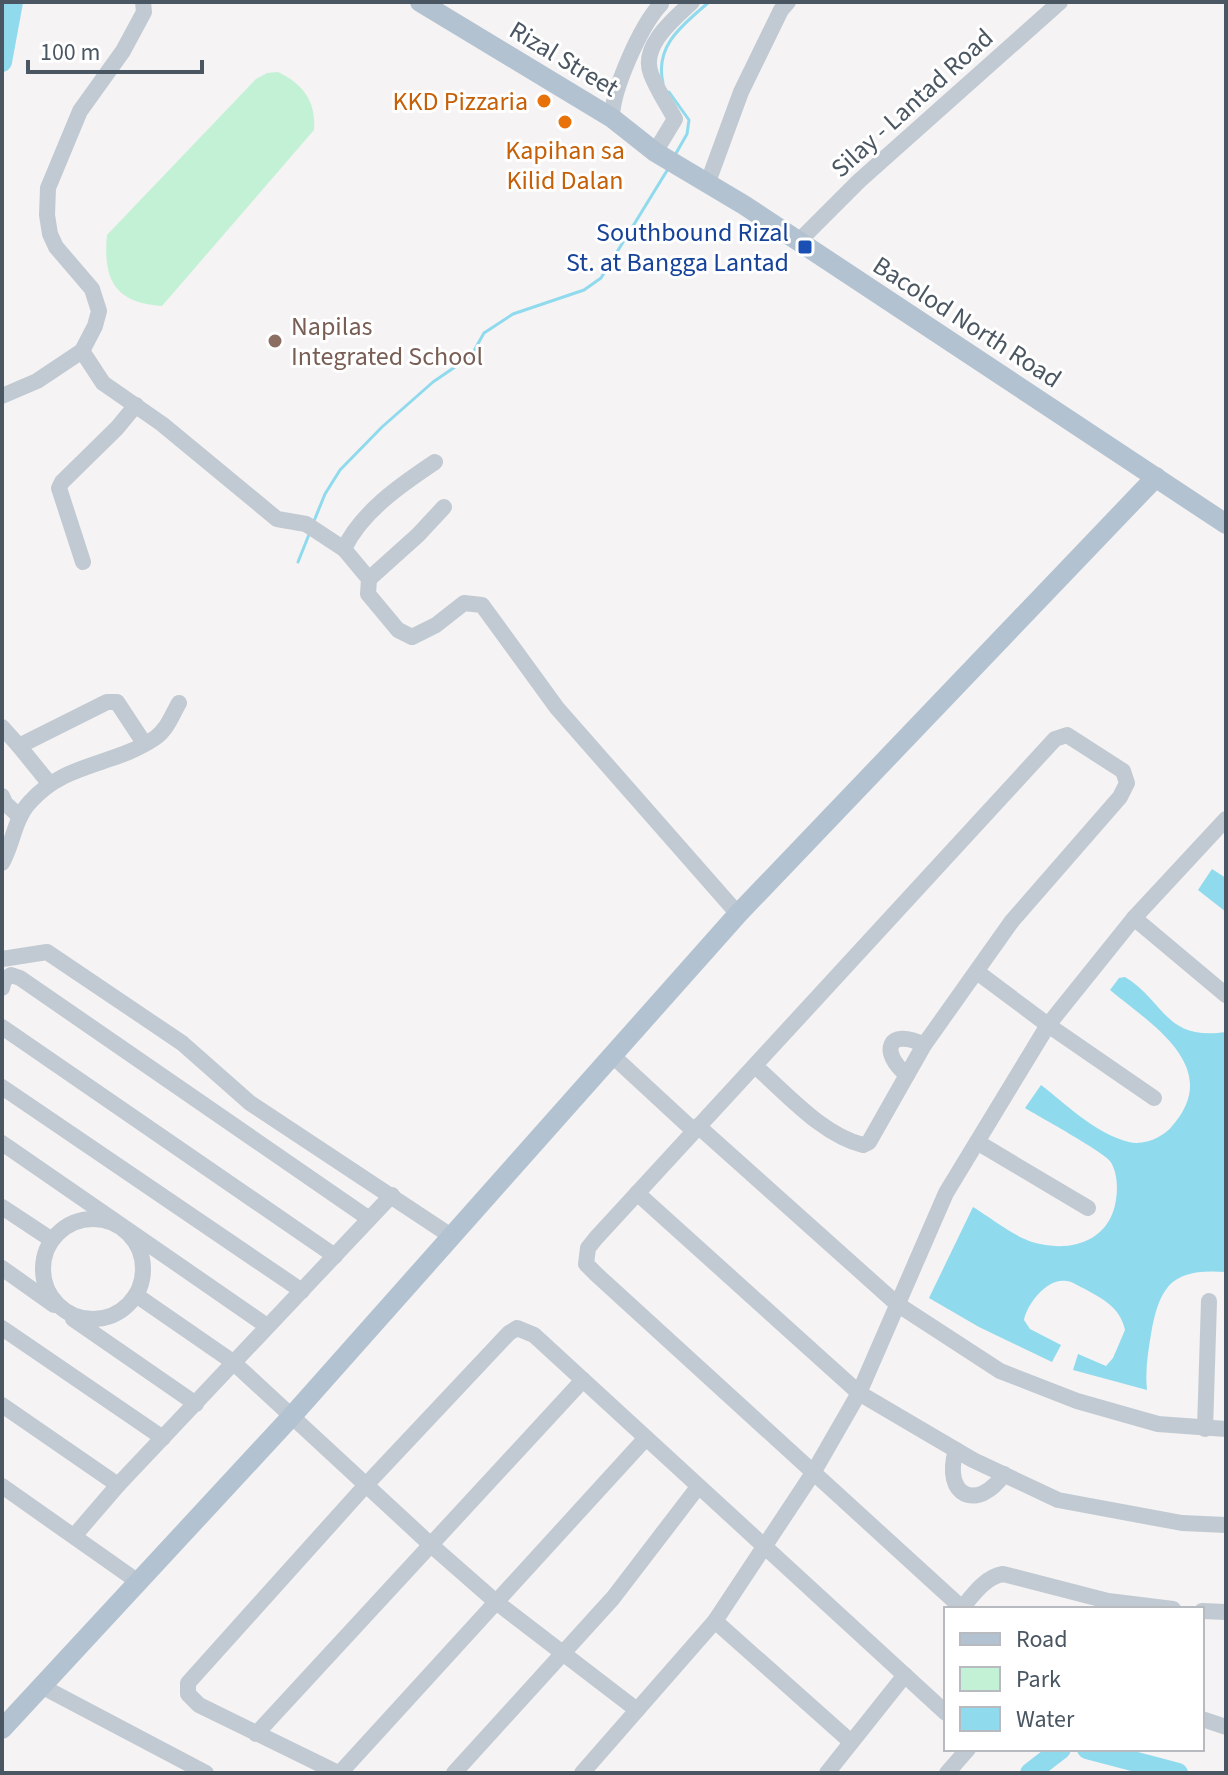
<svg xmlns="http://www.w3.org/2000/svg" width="1228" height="1775" viewBox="0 0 1228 1775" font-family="'Source Sans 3',sans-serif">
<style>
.green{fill:#c3f1d5}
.water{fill:#90daee}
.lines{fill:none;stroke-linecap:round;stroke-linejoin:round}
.stream{stroke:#90daee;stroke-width:3}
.river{stroke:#90daee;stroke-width:20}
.minor{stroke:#c1cad2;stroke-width:16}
.major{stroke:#b3c2d1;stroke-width:20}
.food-dot{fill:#e8710a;stroke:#fff;stroke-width:3}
.transit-dot{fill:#1a4fb4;stroke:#fff;stroke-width:3}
.education-dot{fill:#8d6e63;stroke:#fff;stroke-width:3}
.labels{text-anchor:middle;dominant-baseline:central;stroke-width:6;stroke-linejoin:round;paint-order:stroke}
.street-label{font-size:26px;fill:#4a5661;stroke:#fff}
.food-label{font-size:26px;fill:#c56008;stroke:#fff;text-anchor:end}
.transit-label{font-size:26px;fill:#164399;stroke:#fff;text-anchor:end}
.education-label{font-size:26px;fill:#785e54;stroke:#fff;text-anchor:start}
</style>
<rect width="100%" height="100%" fill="#f5f3f3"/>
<path class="green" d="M278,72C303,84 316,101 314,130L162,306C114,303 103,279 107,235L256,79L267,73Z"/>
<g class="water">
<polygon points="1212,869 1226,878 1226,912 1198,890"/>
<path d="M1125,977C1165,1001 1164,1041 1226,1032V1272C1173,1268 1160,1284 1151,1334C1148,1353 1145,1370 1147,1390L1073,1370L1078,1354L1106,1366L1113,1358L1125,1330C1120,1307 1103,1299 1083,1288C1078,1286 1072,1281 1066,1281C1047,1278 1027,1304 1024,1320L1030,1329L1061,1345L1052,1362L979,1327L929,1298L973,1207C991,1218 1012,1235 1032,1242C1065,1252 1103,1245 1114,1209C1118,1195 1119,1174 1110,1161C1102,1151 1040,1117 1025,1108L1041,1085C1067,1105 1096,1134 1129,1142C1144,1146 1164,1137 1173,1125C1223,1067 1151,1024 1110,990L1119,978Z"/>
</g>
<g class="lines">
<g class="stream">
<path d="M663,83C654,45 684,24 709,2"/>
<polyline points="669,92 689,120 687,134 675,155"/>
<polyline points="314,521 325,494 340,470 382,427 433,382 471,356 484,333 513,314 584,290 601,278 668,169"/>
<polyline points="298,562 310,532"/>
</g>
<g class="river">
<polyline points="2,62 13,2"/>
<polyline points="1087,1749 1178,1773"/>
<polyline points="1030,1773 1061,1749"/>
</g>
<g class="minor">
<path d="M612,118C612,90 641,25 661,4"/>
<path d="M655,152L675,119C667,104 657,90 651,74C640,46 674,19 692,2"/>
<polyline points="708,182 741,92 781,10 788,2"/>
<polyline points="798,242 859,181 1060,2"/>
<polyline points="82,351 103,383 162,424 277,519 306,524 344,549"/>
<polyline points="2,396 37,381 82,351 95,326 99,311 92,289 56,247 50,234 47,215 48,188 80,111 123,51 144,12 143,2"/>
<path d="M435,462C402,484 361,512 344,549L369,579L368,594L398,630L412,637L436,625L464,603L482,605L557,708L738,914"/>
<polyline points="83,562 59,488 62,482 117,428 136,405"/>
<polyline points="369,579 418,535 444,507"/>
<polyline points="2,727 19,746"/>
<polyline points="49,783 19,746 107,702 117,702 144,743"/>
<polyline points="2,796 5,803 20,817"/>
<path d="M2,863C13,844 14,819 30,802C65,762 114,766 155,738C167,730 172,715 179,703"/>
<polyline points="1134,918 1226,995"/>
<polyline points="2,959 47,952 182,1043 250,1103 451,1236"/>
<polyline points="977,972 1048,1025 1154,1098"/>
<polyline points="2,988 4,980 11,975 20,978 368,1218"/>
<polyline points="2,1027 335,1256"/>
<polyline points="614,1057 693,1130"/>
<path d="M755,1066C786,1093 822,1135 863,1145L869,1142L924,1045L1012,921L1120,797L1127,783L1123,771L1067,735L1055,739L596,1238L588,1248L586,1264L596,1274L963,1609"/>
<path d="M907,1075C879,1052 888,1027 924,1045"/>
<polyline points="2,1087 302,1291"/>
<polyline points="698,1126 897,1304 1000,1371 1077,1401 1158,1424 1226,1429"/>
<polyline points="977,1142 1088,1208"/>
<polyline points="2,1143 267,1326"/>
<polyline points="637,1193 859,1393 973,1460 1058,1500 1182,1523 1226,1525"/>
<polyline points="2,1207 52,1240"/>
<circle cx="93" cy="1269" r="50"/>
<polyline points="2,1268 54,1305"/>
<polyline points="136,1295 233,1362 431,1545 496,1602 637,1710"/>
<polyline points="73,1319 196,1404"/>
<polyline points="2,1328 163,1438"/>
<polyline points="2,1405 118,1485"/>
<polyline points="1205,1429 1209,1301"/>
<path d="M956,1450C942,1497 978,1512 1004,1474"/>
<polyline points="2,1486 137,1581"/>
<polyline points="75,1535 118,1485 392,1195"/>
<path d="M962,1608C973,1595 985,1577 1003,1574L1108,1601L1173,1609"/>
<polyline points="1202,1611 1226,1612"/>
<polyline points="715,1621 851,1742"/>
<polyline points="41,1686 206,1773"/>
<polyline points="1202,1719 1226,1727"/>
<polyline points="256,1734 583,1380"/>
<polyline points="338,1773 199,1705 188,1694 188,1683 365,1486 509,1333 517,1328 534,1335 946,1713"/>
<polyline points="340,1773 646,1438"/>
<polyline points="454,1773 613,1598 698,1487"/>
<polyline points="582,1773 715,1621 813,1473 859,1393 946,1193 1048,1025 1134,918 1226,819"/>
<polyline points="827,1773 905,1675"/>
<polyline points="947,1773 968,1749"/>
</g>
<g class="major">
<polyline points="420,2 612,118 655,152 744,205 1226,524"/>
<polyline points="2,1729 291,1417 738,914 1156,477"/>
</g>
</g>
<g class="food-dot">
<circle cx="544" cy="101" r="8"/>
<circle cx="565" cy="122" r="8"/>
</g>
<rect class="transit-dot" x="797" y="239" width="16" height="16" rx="4"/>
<circle class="education-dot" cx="275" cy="341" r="8"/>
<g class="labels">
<g class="street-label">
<text transform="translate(564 59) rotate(31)">Rizal Street</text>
<text transform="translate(912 103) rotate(-42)">Silay - Lantad Road</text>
<text transform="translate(967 322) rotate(33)">Bacolod North Road</text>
</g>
<g class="food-label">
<text x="528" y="101">KKD Pizzaria</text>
<text x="565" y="150" text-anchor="middle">Kapihan sa<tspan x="565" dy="30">Kilid Dalan</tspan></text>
</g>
<g class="transit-label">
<text x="789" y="232">Southbound Rizal<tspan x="789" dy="30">St. at Bangga Lantad</tspan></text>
</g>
<g class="education-label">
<text x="291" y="326">Napilas<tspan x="291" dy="30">Integrated School</tspan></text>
</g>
</g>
<rect width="1228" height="1775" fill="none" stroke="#4a5661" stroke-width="8"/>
<rect x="944" y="1607" width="260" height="144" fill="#ffffff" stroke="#b7bbc0" stroke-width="2"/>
<rect x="960" y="1633" width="40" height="12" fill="#b3c2d1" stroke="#b7bbc0" stroke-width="2"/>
<text x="1016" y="1647" font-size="24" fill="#4a5661">Road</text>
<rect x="960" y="1667" width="40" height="24" fill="#c3f1d5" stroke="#b7bbc0" stroke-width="2"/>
<text x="1016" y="1687" font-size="24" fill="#4a5661">Park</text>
<rect x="960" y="1707" width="40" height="24" fill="#90daee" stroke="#b7bbc0" stroke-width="2"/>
<text x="1016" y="1727" font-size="24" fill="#4a5661">Water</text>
<path d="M28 60v12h174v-12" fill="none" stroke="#4a5661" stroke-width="4"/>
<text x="40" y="60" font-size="24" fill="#4a5661" stroke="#ffffff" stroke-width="6" paint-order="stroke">100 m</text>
</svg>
